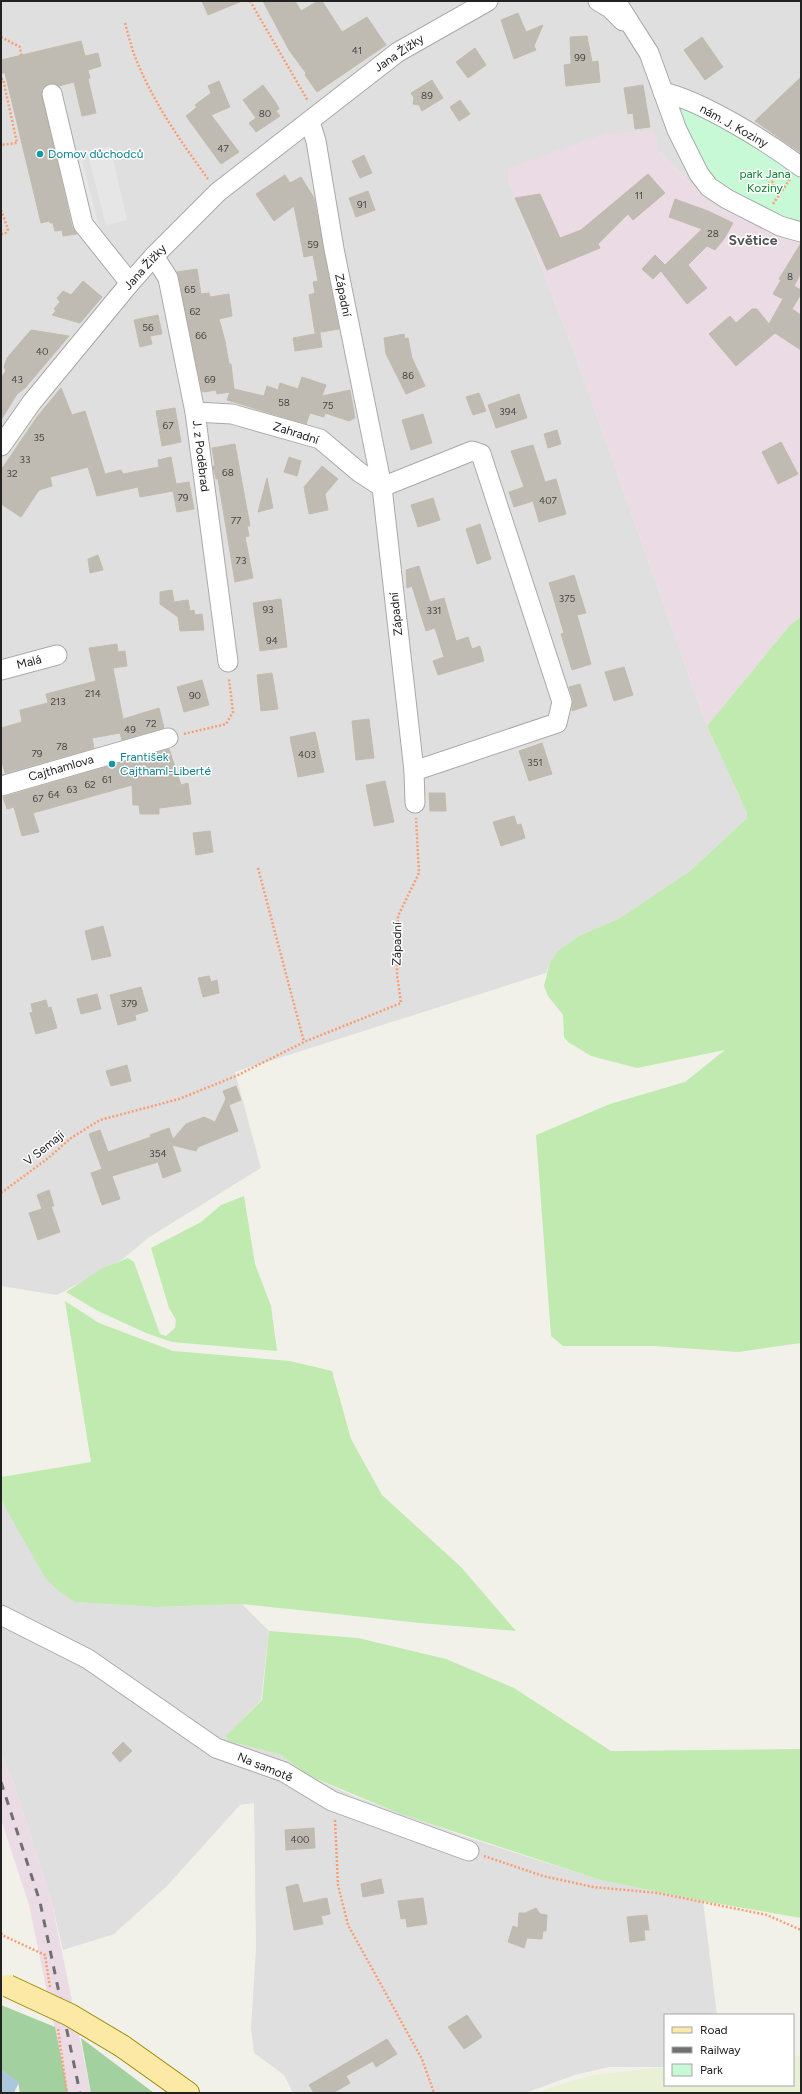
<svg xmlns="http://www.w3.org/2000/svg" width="802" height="2094" viewBox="0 0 802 2094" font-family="Figtree,sans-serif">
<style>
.residential{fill:#e0dfdf}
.industrial{fill:#ebdbe4}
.farmland{fill:#e8f0d5}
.grass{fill:#c0eab0}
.forest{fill:#a2d09e}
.park{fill:#c8f9d7}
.parking{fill:#e6e6e6}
.water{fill:#aac7de}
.building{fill:#bfbab2;stroke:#c4bbab}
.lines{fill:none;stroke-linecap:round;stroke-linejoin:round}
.minor-casing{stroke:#a9a9a9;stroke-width:21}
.major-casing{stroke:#9e8c02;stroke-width:24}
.path{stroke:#f99e73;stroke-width:2.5;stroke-dasharray:2 2;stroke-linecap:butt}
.minor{stroke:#fff;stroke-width:19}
.major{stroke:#fbe9a5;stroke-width:22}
.rail{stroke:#707070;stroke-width:3;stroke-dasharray:8 8;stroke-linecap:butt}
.major-bridge-casing{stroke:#9e8c02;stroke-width:24;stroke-linecap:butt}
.major-bridge{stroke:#fbe9a5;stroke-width:22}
.culture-dot{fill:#0f9aa8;stroke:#fff;stroke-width:1.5}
.labels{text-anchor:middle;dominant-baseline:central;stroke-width:3;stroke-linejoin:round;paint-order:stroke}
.number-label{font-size:10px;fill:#494846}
.street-label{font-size:12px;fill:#222;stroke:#fff}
.culture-label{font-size:12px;fill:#0d838f;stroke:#fff;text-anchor:start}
.park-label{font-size:12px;fill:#0d8231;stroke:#fff}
.quarter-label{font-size:14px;font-weight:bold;fill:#555;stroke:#fff}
</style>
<rect width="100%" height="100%" fill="#f2f1e9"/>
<g class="residential">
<polygon points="1,1 801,1 801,244 710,204 660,152 508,169 508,180 574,351 707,726 747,813 747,818 690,871 620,918 579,936 559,950 550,962 546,973 235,1072 261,1168 148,1238 123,1259 57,1295 1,1286"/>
<polygon points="1,1498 6,1509 75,1602 156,1607 242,1604 269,1631 261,1700 243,1719 228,1741 281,1755 307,1775 356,1797 463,1836 600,1880 703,1901 717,2015 665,2015 665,2067 609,2067 575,2075 525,2093 293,2093 284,2075 254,2053 251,2028 256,1948 254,1803 240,1805 167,1886 114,1934 63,1950 51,1899 13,1782 1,1753"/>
</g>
<g class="industrial">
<polygon points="654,131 660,152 710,204 801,244 801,617 790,625 707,726 574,351 508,180 508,168 607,133"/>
<polygon points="1,1753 13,1782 51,1899 91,2093 68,2093 29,1905 1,1819"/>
</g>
<polygon class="farmland" points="793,2056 801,2056 801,2093 540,2093 545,2089 594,2075 665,2067 665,2085 793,2085"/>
<g class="grass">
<polygon points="801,617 801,1343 738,1352 654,1346 563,1346 551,1336 536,1135 610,1104 685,1082 725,1050 637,1068 591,1056 568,1042 564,1037 563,1015 548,996 544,986 550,962 559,950 579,936 620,918 690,871 747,818 747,813 707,726 790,625"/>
<polygon points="244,1196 255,1264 271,1306 277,1351 172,1342 146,1333 98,1311 66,1292 101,1269 128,1258 134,1262 160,1334 166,1336 175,1328 176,1320 169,1308 151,1248 201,1222 221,1205"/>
<polygon points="65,1301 99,1323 173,1351 290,1361 332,1371 351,1439 382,1495 461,1567 516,1631 420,1623 242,1604 156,1607 75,1602 61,1593 46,1579 6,1509 1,1498 1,1477 91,1462"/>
<polygon points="269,1631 358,1638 446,1659 514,1688 611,1751 801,1749 801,1918 703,1901 600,1880 401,1814 307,1775 281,1755 228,1741 226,1736 262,1700"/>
</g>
<g class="forest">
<polygon points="1,2005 55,2027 68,2093 20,2093 18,2082 1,2070"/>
<polygon points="81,2038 154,2093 91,2093"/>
</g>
<polygon class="park" points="681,105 717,121 801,174 801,226 727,189 705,171 671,108"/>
<g class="parking">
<polygon points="110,146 127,220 106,225 87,152"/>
<polygon points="80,153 101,233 92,227 72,155"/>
</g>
<polygon class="water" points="1,2070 19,2082 14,2093 1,2093"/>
<g class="building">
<polygon points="202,1 242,1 208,15"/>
<polygon points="263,1 295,1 301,11 318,1 322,1 342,32 367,17 386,45 317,92 305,75 306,73 289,50"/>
<polygon points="518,13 526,32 543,25 534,46 536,50 514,59 501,20"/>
<polygon points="587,36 592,62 598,61 600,82 566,86 564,65 571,64 570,37"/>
<polygon points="702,37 723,67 705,80 684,50"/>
<polygon points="81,41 85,56 98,53 101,66 88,70 90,78 88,79 96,113 82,116 74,82 59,86 49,83 41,90 72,227 77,234 63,236 62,230 55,231 53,223 50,223 49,221 41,223 5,73 1,73 1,60"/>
<polygon points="475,48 486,65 468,78 456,62"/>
<polygon points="801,77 801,153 755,121"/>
<polygon points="432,80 443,98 422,111 419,105 413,104 414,98 411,93"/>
<polygon points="219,81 230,107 211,115 239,152 221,164 186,116 197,107 195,105 211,93 208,86"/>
<polygon points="263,85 276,103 279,109 276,111 280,116 256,132 249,123 256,118 243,100"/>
<polygon points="643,85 650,127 635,129 633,113 628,114 624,88"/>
<polygon points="460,100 470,114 459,121 450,107"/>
<polygon points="364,155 372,173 360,178 352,161"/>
<polygon points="648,174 665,193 633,220 628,214 598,244 600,248 547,270 515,198 540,194 560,238 581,230"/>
<polygon points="285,175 290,183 301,177 314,198 339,329 315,333 309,295 315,293 313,282 318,281 313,255 304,257 294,206 274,221 256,194"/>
<polygon points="368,191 375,210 356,217 349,198"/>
<polygon points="675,199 708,211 733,223 724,239 715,250 707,246 688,265 707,288 687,304 661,271 653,279 642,269 655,255 665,265 702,229 669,217"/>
<polygon points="801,243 801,273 794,286 801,290 801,294 792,309 801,315 801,350 775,333 736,366 709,334 730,316 736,323 752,309 757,309 769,324 783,299 773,294 781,280 779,279"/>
<polygon points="197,269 201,294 209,293 210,297 229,294 232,316 219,319 225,341 229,364 231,364 234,389 264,396 267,386 278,390 280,383 298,389 302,377 326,385 322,396 350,390 355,418 349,421 325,413 324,417 310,413 306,424 227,400 230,392 217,394 216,390 204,392 202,391 177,272"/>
<polygon points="83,281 102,297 80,323 52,315 56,311 54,309 60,302 57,298 63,291 71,295"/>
<polygon points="158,315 162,334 150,336 152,344 140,347 134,320"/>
<polygon points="31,330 69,336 25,388 17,394 1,420 1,377 6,371 4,367 7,358"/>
<polygon points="320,333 322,347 295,351 293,338"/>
<polygon points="404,334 405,339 408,338 412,358 425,386 406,394 386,354 384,338"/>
<polygon points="61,388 72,415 85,411 105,474 121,470 123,474 159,467 158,460 171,457 176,484 189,482 194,509 177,512 173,491 140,497 138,487 97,496 88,467 50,477 52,486 39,490 21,517 1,504 1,470 37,417"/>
<polygon points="479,393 486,411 473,415 466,397"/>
<polygon points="519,394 527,418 496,428 488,405"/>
<polygon points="175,408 181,442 162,446 156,411"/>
<polygon points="423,414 432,443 411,450 402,420"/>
<polygon points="557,430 561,444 548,448 544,434"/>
<polygon points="781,442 798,474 778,484 762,452"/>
<polygon points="235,444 250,526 247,526 249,536 245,537 253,578 235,582 218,479 216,479 213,466 215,466 212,448"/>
<polygon points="533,445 545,482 556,479 566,514 539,522 533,501 514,507 509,492 524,487 511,451"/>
<polygon points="289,457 301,461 297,476 284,472"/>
<polygon points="322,466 338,479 325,494 328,510 309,514 304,487"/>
<polygon points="267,478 273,508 258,512"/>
<polygon points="433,498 440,520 418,527 411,505"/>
<polygon points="480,524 491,559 477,564 466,529"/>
<polygon points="98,555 103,570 90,573 88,559"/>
<polygon points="419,566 430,602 444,598 456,641 468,637 472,649 480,646 484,661 438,675 433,661 444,657 435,628 426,631 412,586 407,588 406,570"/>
<polygon points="574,575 586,613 577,615 591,664 572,670 561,634 564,633 549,583"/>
<polygon points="172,590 174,602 188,600 190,611 194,610 195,615 202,614 204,630 180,631 178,617 160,604 160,592"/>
<polygon points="281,599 287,647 260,651 253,603"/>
<polygon points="117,644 118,652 125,651 127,666 113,668 123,719 159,708 164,728 122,740 120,733 92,738 94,748 5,773 1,758 1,728 22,722 20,710 48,703 46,694 96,681 89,648"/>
<polygon points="624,667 633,695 614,701 605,672"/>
<polygon points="272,673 278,709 261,711 257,675"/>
<polygon points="202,680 209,705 184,712 177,687"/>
<polygon points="580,684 587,706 572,711 573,699 569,687"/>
<polygon points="369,719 374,758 356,760 352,721"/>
<polygon points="315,732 324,772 298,777 290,737"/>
<polygon points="542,743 552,774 529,781 519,751"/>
<polygon points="169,749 181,785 188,783 191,804 159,808 159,814 140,814 139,805 133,805 132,785 33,813 39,832 22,836 14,807 7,809 3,797"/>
<polygon points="385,781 394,822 374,826 366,785"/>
<polygon points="429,793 445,793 446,811 430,811"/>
<polygon points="514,816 517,825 521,824 525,838 501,846 493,822"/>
<polygon points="210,831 213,852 196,855 193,833"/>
<polygon points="103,926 111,956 92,960 85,931"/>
<polygon points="209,976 211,982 217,980 219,993 203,997 198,978"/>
<polygon points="141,987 148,1011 135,1015 136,1020 118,1025 110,995"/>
<polygon points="97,994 101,1009 81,1014 77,999"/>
<polygon points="46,1000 48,1008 51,1007 57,1028 36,1034 30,1013 33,1012 31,1004"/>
<polygon points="127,1065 131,1081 111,1086 106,1071"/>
<polygon points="236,1086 241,1100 229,1105 238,1131 198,1147 196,1151 172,1145 181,1171 163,1178 158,1162 112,1176 120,1199 102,1205 91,1173 102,1169 89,1134 100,1130 108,1152 151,1137 150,1135 169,1128 173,1139 186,1124 204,1117 215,1122 226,1099 223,1091"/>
<polygon points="49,1190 54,1206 51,1206 60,1232 38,1240 29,1213 42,1209 37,1195"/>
<polygon points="123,1742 132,1751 120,1762 112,1753"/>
<polygon points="314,1828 315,1848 286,1850 285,1830"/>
<polygon points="381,1879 384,1893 363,1897 361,1884"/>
<polygon points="298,1884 303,1903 327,1898 330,1914 321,1916 323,1924 294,1930 286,1887"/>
<polygon points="423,1898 427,1924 407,1927 406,1918 401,1919 398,1901"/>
<polygon points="536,1908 540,1914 547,1915 546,1931 543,1931 542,1939 527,1938 524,1948 508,1942 513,1926 518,1928 519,1913 525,1913"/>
<polygon points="647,1915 649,1930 644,1930 645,1940 630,1942 627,1917"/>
<polygon points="467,2015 482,2037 464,2049 448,2027"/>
<polygon points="387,2039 397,2054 376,2067 373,2061 346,2076 350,2083 333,2093 314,2093 309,2085"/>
</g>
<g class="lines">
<defs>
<g id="minor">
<polyline points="598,1 610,8 623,21"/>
<polyline points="616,1 649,53 677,130 699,174 709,187 727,199 780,226 801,232"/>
<path d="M663,92C702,101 768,142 801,167"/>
<polyline points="52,94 83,224 130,283"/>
<polyline points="310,122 316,141 334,249 382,487 414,771 415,803"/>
<polyline points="154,256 168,278 195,412 228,662"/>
<polyline points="195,412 232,414 320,439 359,472 382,487 472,451 481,454 562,702 557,723 414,771"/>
<polyline points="1,446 32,402 130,283 154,256 218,192 398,52 488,1"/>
<polyline points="1,670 57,655"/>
<polyline points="1,786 168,738"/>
<polyline points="1,1615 88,1659 216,1748 284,1772 332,1801 469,1851"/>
</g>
<polyline id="major" points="122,2046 188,2093"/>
</defs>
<use href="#minor" class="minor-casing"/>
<use href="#major" class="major-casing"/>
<g class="path">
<polyline points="250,1 308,101"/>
<path d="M125,23C129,37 132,51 138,64C155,105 182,143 208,179"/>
<polyline points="1,37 20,47 21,55"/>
<polyline points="1,79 3,79 17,143 1,145"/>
<circle cx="771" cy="184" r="2.5"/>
<polyline points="773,186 781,192"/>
<polyline points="773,204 790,179"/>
<polyline points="1,210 8,229 5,234 1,234"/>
<polyline points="184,734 226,724 233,712 229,679"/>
<polyline points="258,868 304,1042"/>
<polyline points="1,1193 47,1159 71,1138 100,1120 179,1099 236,1076 304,1042 401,1003 397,975 398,916 419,873 416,818"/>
<polyline points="335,1820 338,1885 348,1925 422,2059 434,2093"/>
<polyline points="484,1856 543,1876 593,1887 658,1893 767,1915 801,1930"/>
<polyline points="1,1933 2,1935 45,1955 50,1987"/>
<polyline points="58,2029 67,2093"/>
</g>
<use href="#minor" class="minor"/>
<use href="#major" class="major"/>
<polyline class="rail" points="1,1782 40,1902 80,2093"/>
<defs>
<polyline id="major-bridge" points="8,1986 70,2015 122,2046"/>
</defs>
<use href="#major-bridge" class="major-bridge-casing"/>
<use href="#major-bridge" class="major-bridge"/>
</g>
<g class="culture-dot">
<circle cx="40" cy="154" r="4"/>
<circle cx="112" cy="764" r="4"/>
</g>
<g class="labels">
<g class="number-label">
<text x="357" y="50">41</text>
<text x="580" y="57">99</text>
<text x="427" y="95">89</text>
<text x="265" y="113">80</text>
<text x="223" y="148">47</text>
<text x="639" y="195">11</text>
<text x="362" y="204">91</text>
<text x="713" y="233">28</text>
<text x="313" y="244">59</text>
<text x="790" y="276">8</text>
<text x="190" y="289">65</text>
<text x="195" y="311">62</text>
<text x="148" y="327">56</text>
<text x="201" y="335">66</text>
<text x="42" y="351">40</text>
<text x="408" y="375">86</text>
<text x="17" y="379">43</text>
<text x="210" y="379">69</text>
<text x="284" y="402">58</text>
<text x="328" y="405">75</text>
<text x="508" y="411">394</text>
<text x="168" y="425">67</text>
<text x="39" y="437">35</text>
<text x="25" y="459">33</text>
<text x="228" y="472">68</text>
<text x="12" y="473">32</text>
<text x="183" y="497">79</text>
<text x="548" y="500">407</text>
<text x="236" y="520">77</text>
<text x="241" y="560">73</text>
<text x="567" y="598">375</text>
<text x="268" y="609">93</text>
<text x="434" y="610">331</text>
<text x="272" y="640">94</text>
<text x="93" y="693">214</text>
<text x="195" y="695">90</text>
<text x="58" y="701">213</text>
<text x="151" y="723">72</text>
<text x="130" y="729">49</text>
<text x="62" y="746">78</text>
<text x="37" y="753">79</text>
<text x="307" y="754">403</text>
<text x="535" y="762">351</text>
<text x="107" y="779">61</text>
<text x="90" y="784">62</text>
<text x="72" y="789">63</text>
<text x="54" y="794">64</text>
<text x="38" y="798">67</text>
<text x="129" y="1003">379</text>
<text x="158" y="1153">354</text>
<text x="300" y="1839">400</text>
</g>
<g class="street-label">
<text transform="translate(399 53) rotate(-34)">Jana Žižky</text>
<text transform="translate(734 126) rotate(29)">nám. J. Koziny</text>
<text transform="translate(145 267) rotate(-48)">Jana Žižky</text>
<text transform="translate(343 295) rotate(79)">Západní</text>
<text transform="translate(296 433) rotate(18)">Zahradní</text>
<text transform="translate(201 456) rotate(83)">J. z Poděbrad</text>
<text transform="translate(396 614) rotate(-96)">Západní</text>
<text transform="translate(29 662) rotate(-14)">Malá</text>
<text transform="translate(61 768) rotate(-16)">Cajthamlova</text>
<text transform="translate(397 944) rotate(-89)">Západní</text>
<text transform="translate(44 1148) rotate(-39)">V Semaji</text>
<text transform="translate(265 1767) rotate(22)">Na samotě</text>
</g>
<g class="culture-label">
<text x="48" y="154">Domov důchodců</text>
<text x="120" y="757">František<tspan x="120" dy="14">Cajthaml-Liberté</tspan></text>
</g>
<g class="park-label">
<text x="765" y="174">park Jana<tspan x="765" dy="14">Koziny</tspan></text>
</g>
<g class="quarter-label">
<text x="753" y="240">Světice</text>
</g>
</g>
<rect width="802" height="2094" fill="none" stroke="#222222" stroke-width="4"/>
<rect x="664" y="2014" width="130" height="72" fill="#ffffff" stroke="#a7a7a7"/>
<rect x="672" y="2027" width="20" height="6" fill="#fbe9a5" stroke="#a7a7a7"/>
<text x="700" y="2034" font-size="12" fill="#222222">Road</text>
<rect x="672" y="2047" width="20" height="6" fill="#707070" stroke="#a7a7a7"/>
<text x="700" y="2054" font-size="12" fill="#222222">Railway</text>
<rect x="672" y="2064" width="20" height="12" fill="#c8f9d7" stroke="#a7a7a7"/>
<text x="700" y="2074" font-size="12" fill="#222222">Park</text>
</svg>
